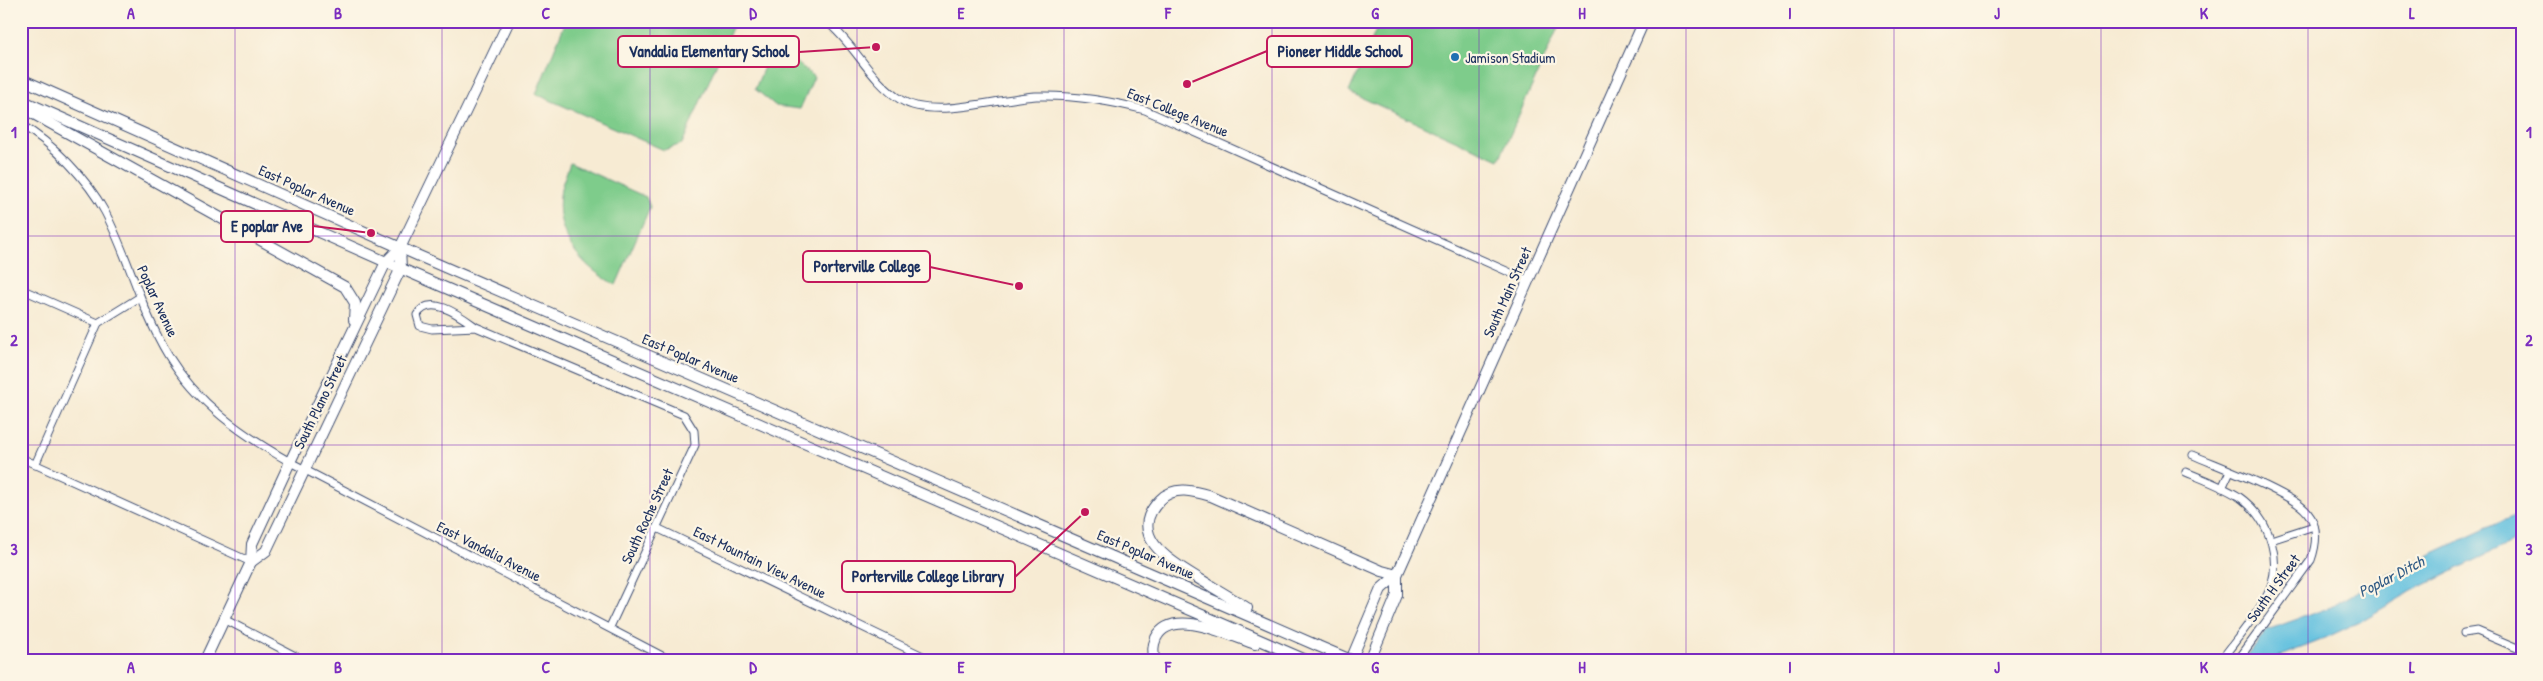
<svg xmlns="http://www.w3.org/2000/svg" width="2543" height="681" viewBox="0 0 2543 681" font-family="'Patrick Hand',sans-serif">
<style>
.green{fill:#7ecc8b;stroke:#4c7e74}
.water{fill:#61c0df;stroke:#3e789e}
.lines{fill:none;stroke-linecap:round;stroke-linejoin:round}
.street-casing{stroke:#3c4b70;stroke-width:9}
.secondary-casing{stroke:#3c4b70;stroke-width:12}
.street{stroke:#fff;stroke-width:7}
.secondary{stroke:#fff;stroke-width:10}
.secondary-bridge-casing{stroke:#3c4b70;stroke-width:12;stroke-linecap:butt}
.secondary-bridge{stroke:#fff;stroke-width:10}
.grid{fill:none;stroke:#7b2cbf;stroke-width:1;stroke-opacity:0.55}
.poi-dot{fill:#1f6fb2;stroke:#fcf5e5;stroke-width:2}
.labels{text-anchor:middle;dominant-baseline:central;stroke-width:4.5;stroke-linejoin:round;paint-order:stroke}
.poi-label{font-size:15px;fill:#1b2f5e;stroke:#fcf5e5;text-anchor:start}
.street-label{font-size:15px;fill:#1b2f5e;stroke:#fcf5e5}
.water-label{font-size:16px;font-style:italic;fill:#305a85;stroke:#fcf5e5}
.leader{fill:none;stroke:#c2185b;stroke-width:2}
.callout-dot{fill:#c2185b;stroke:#fcf5e5;stroke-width:2}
.callout{fill:#fcf5e5;stroke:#c2185b;stroke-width:2}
.callout-label{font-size:16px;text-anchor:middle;font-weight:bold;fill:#1b2f5e}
.neatline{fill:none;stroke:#7b2cbf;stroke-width:2}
.grid-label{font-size:16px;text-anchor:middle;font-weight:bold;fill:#7b2cbf}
</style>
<rect width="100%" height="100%" fill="#fcf5e5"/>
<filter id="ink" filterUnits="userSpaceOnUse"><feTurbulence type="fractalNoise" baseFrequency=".02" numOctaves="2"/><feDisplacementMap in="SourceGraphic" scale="10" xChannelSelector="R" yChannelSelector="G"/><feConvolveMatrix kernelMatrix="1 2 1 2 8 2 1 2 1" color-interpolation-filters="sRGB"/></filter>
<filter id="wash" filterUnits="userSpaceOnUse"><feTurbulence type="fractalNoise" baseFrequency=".0096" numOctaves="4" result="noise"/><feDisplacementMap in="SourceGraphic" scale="20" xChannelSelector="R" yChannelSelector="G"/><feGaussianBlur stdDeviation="1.12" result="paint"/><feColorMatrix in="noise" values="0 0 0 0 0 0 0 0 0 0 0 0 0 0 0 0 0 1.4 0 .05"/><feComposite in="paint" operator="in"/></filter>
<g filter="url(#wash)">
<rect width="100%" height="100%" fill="#f7ebd3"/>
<g class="green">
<polygon points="566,21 735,21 682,144 664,150 536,94"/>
<polygon points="1380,21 1561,21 1499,160 1349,92"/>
<polygon points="783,51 814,77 800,109 776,106 755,89 770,52"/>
<path d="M570,163L646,197L650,207L616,285C580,266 552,233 561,189C563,180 567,172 570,163Z"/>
</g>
<polygon class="water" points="2522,512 2522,537 2519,539 2412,591 2361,621 2319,641 2270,660 2245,660 2267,630 2331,607 2386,575"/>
</g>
<g filter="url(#ink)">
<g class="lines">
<defs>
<g id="street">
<path d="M826,21C855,44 870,81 901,100C933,120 1000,98 1036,96C1074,95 1108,100 1145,110L1529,281"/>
<path d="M21,125C52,142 88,180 105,212C129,258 141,310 168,355C198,404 241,434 290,462L670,660"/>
<polyline points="21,289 98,323"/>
<path d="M476,327L432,329L420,326L417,315C430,292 462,317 476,327L684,415L694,431L695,445L610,627"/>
<path d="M2193,455C2218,466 2292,493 2307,512C2319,526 2317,543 2311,560L2238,660"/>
<polyline points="21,458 251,562"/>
<polyline points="35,465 98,323 140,297"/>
<path d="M2186,472C2203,479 2222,486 2238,496C2271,519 2286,565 2264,601C2252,621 2236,640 2221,660"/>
<polyline points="2222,488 2230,471"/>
<polyline points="657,528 931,660"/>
<polyline points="2271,540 2314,526"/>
<polyline points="224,619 303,660"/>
<polyline points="2464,633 2477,631 2522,650"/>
</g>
<g id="secondary">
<polyline points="21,79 419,256 1318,646"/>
<polyline points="21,100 411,273 1306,660"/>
<polyline points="21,107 345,287 355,303 354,320"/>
<polyline points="251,562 266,551 401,268 400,248"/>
<path d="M1247,608C1232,598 1216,589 1201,580C1174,563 1124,537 1160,500C1174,485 1194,491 1211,496L1382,571L1397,575"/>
<polyline points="205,660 251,562 252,544 290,462 386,262 400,248 509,21"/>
<path d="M1155,660C1152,652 1153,645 1156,638C1172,606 1231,636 1255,644"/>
<polyline points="1351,660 1381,589 1397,575"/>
<polyline points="1370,660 1397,595 1397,575 1644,21"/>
</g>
</defs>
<use href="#street" class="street-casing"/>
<use href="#secondary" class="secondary-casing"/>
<use href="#street" class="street"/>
<use href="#secondary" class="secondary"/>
<defs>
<polyline id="secondary-bridge" points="1318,646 1351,660"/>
</defs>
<use href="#secondary-bridge" class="secondary-bridge-casing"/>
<use href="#secondary-bridge" class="secondary-bridge"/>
</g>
</g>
<path class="grid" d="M235,21V660M442,21V660M650,21V660M857,21V660M1064,21V660M1272,21V660M1479,21V660M1686,21V660M1894,21V660M2101,21V660M2308,21V660M21,236H2522M21,445H2522"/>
<circle class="poi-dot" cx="1455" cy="57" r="5"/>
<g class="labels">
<g class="poi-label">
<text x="1465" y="57">Jamison Stadium</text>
</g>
<g class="street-label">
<text transform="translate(1178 112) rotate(22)">East College Avenue</text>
<text transform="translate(307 190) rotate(24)">East Poplar Avenue</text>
<text transform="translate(1507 292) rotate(-66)">South Main Street</text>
<text transform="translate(158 301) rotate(65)">Poplar Avenue</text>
<text transform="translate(691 358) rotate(23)">East Poplar Avenue</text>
<text transform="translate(320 402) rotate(-64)">South Plano Street</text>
<text transform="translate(647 516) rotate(-65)">South Roche Street</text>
<text transform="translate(489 551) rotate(27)">East Vandalia Avenue</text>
<text transform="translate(1146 554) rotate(23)">East Poplar Avenue</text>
<text transform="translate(760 562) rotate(26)">East Mountain View Avenue</text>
<text transform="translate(2273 588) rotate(-54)">South H Street</text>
</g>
<g class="water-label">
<text transform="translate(2391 576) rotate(-27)">Poplar Ditch</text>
</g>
</g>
<path class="leader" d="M1187 84L1267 51M876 47L799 52M371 233L313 226M1019 286L930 267M1085 512L1015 577"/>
<g class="callout-dot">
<circle cx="1187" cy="84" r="5"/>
<circle cx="876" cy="47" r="5"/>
<circle cx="371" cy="233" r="5"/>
<circle cx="1019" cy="286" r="5"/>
<circle cx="1085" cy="512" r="5"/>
</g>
<g class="callout">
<rect x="1267" y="36" width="145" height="31" rx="5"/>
<rect x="618" y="36" width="181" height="31" rx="5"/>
<rect x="221" y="211" width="92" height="31" rx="5"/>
<rect x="803" y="251" width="127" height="31" rx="5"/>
<rect x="842" y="561" width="173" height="31" rx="5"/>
</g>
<g class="callout-label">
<text x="1340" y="57">Pioneer Middle School</text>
<text x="709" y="57">Vandalia Elementary School</text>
<text x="267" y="232">E poplar Ave</text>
<text x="867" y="272">Porterville College</text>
<text x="928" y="582">Porterville College Library</text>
</g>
<rect width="2543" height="681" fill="none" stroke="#fcf5e5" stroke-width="55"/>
<rect x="28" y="28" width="2488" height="626" class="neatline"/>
<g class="grid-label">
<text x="131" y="19">A</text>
<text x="338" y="19">B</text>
<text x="546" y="19">C</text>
<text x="753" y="19">D</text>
<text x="961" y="19">E</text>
<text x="1168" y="19">F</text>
<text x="1375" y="19">G</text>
<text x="1582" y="19">H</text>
<text x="1790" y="19">I</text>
<text x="1997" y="19">J</text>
<text x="2204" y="19">K</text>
<text x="2412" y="19">L</text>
<text x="14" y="138">1</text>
<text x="2529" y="138">1</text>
<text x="14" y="346">2</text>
<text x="2529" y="346">2</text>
<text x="14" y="555">3</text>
<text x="2529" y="555">3</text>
<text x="131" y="673">A</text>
<text x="338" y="673">B</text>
<text x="546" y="673">C</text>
<text x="753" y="673">D</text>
<text x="961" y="673">E</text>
<text x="1168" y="673">F</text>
<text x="1375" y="673">G</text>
<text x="1582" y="673">H</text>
<text x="1790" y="673">I</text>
<text x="1997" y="673">J</text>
<text x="2204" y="673">K</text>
<text x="2412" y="673">L</text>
</g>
</svg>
